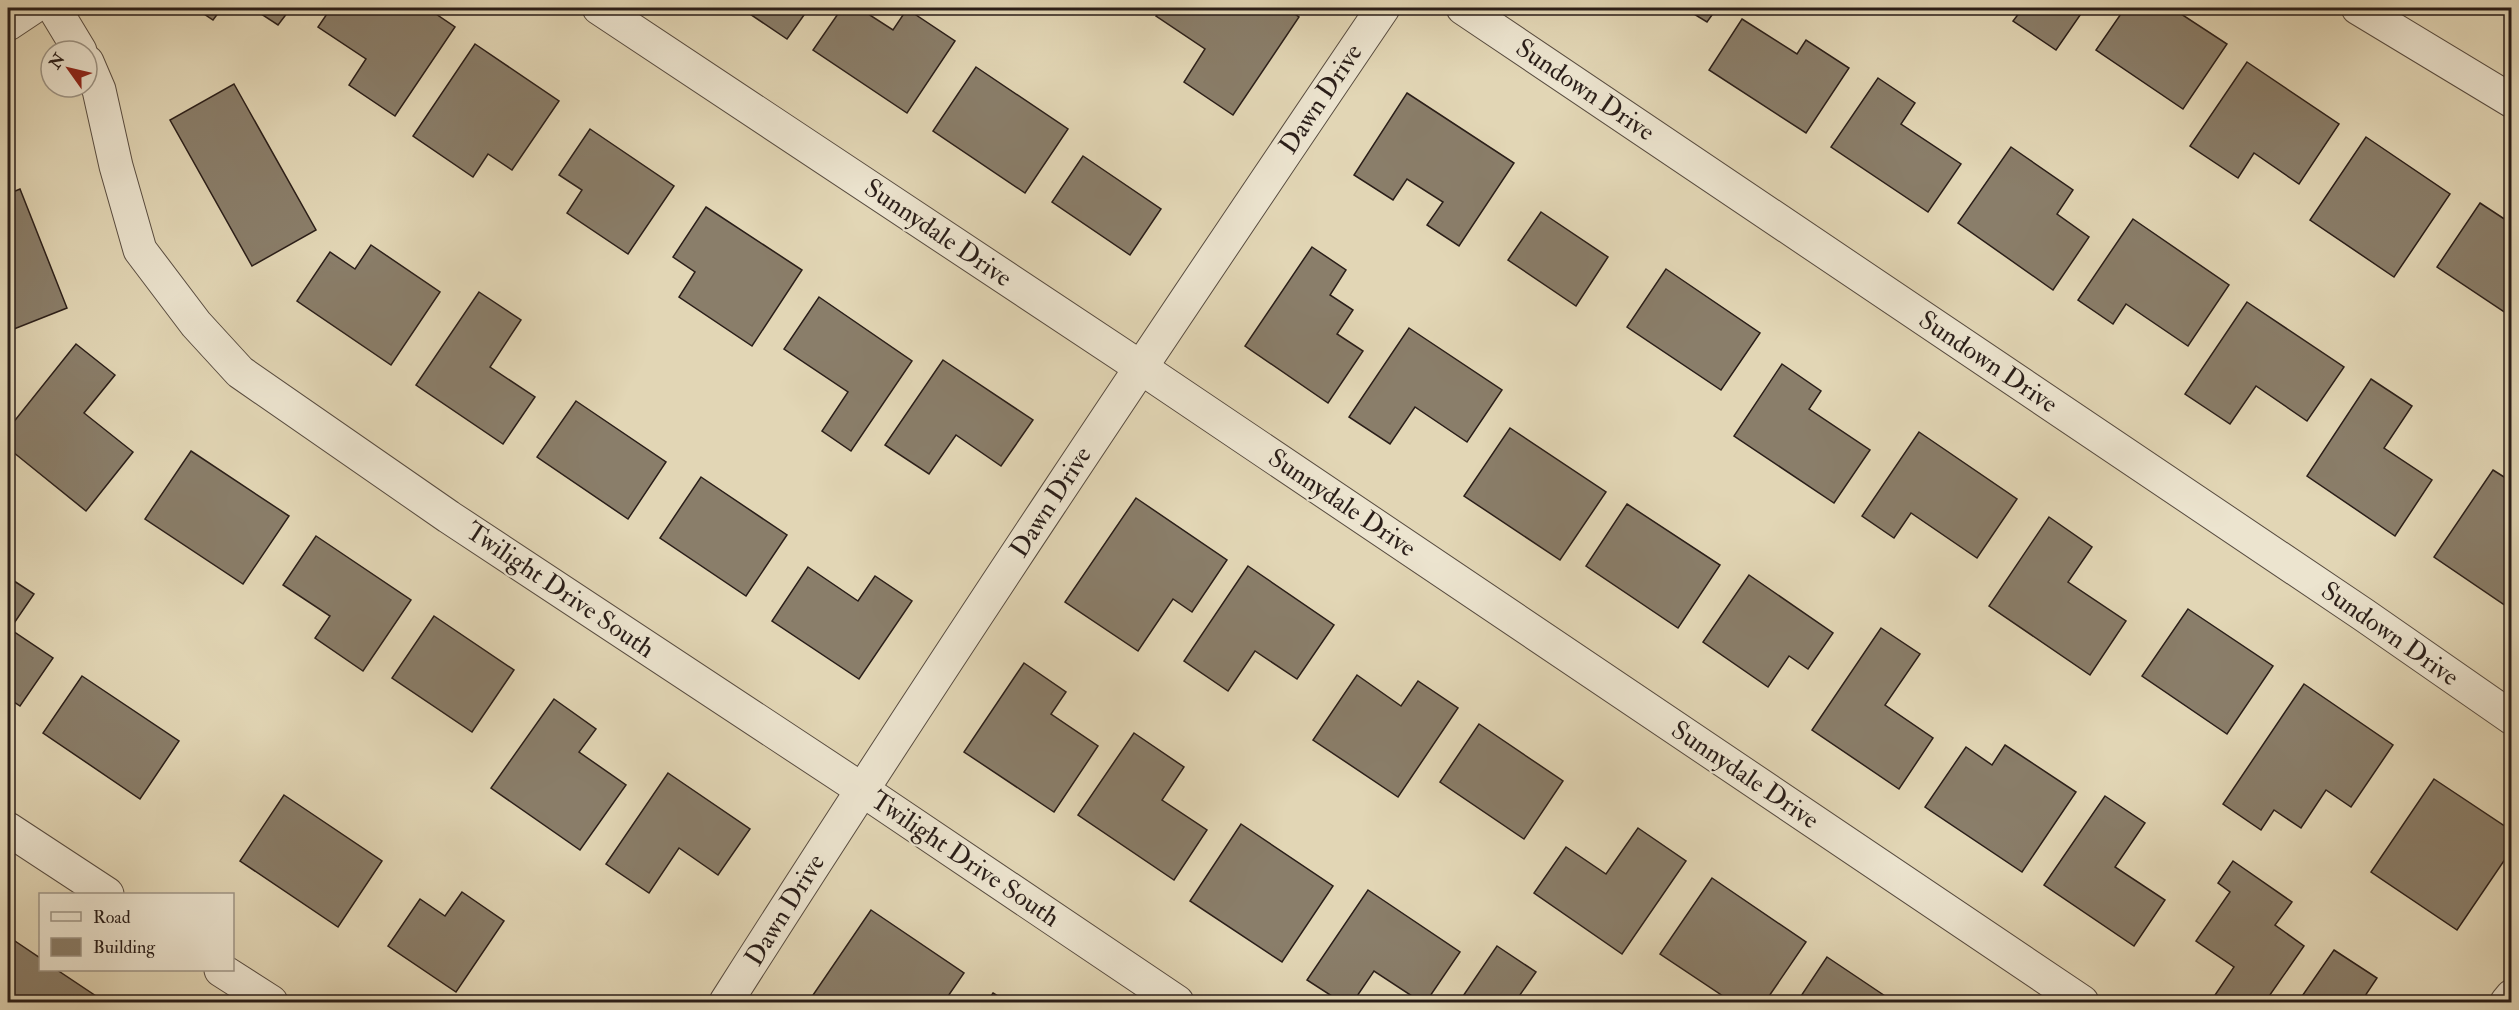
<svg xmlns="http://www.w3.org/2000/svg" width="2519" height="1010" viewBox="0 0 2519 1010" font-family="'IM FELL Double Pica',serif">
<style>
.building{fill:#8a7e6a;stroke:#2a1e19;stroke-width:1.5}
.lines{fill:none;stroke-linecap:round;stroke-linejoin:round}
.minor-casing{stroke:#584c40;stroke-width:35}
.minor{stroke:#ece4cf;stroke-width:33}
.labels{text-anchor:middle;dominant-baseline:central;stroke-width:4.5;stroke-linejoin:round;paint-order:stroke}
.street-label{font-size:26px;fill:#2a1e19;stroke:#ece4cf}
</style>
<rect width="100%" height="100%" fill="#e2d6b5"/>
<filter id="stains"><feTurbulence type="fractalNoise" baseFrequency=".00333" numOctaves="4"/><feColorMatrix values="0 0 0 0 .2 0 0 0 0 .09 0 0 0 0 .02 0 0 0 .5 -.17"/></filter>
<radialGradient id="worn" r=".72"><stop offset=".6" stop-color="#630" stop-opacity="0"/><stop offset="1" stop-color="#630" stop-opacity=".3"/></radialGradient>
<g class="building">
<polygon points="195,8 222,8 213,20"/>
<polygon points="252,8 291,8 278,25"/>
<polygon points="331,8 427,8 455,27 395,116 349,85 366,59 318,27"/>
<polygon points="741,8 809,8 787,39"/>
<polygon points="842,8 859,8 893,30 907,9 955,41 907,113 813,50"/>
<polygon points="1162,8 1286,8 1299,17 1233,115 1184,82 1205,49 1156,16"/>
<polygon points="1684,8 1717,8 1707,22"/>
<polygon points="2023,8 2085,8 2056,50 2013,21"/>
<polygon points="2125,8 2172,8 2227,44 2183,109 2096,50"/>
<polygon points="1742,19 1797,54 1806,40 1849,68 1806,133 1709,70"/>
<polygon points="475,44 559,101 512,170 488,154 473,177 413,136"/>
<polygon points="2247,62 2339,124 2299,184 2254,153 2238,178 2190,146"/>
<polygon points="976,67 1068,129 1025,193 933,131"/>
<polygon points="1878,78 1915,103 1901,124 1961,164 1928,212 1831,147"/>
<polygon points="234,84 316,230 252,266 170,120"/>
<polygon points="1407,93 1514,163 1459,246 1427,225 1443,202 1407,179 1393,200 1354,175"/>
<polygon points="590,129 674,186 628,254 567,213 582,190 559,175"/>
<polygon points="2366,137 2450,194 2394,277 2310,220"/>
<polygon points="2011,147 2073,190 2057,214 2089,237 2053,290 1958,223"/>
<polygon points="1083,156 1161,209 1130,255 1052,202"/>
<polygon points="20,189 67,308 14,329 8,311 8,194"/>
<polygon points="2480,203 2512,224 2512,317 2437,267"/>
<polygon points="706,207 802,270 752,346 679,297 695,272 673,257"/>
<polygon points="1541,212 1608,257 1576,306 1508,260"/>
<polygon points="2133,219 2229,285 2188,346 2126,304 2113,324 2078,300"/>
<polygon points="371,245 440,292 391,365 297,301 330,252 355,269"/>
<polygon points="1312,247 1346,270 1330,295 1353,310 1337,334 1363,351 1328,403 1245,346"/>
<polygon points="1666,269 1760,333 1721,390 1627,327"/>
<polygon points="479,292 521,320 490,367 535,397 503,444 416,385"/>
<polygon points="819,297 912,361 851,451 822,431 848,392 784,349"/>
<polygon points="2247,302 2344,367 2307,421 2256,386 2230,424 2185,394"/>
<polygon points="1409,328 1502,390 1467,442 1415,407 1390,444 1349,417"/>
<polygon points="76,344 115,375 84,413 133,452 86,511 8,448 8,429"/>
<polygon points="943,360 1033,420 1001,466 956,435 929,474 885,445"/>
<polygon points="1782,364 1821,391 1809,409 1870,450 1834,503 1734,436"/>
<polygon points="2371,379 2412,406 2384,448 2432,480 2395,536 2307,476"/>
<polygon points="576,401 666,462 628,519 537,457"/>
<polygon points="1510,428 1606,492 1560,560 1464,496"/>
<polygon points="1919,432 2017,499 1977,558 1911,513 1894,538 1862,516"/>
<polygon points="191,451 289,516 243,584 145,519"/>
<polygon points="2493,470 2512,482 2512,610 2434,557"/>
<polygon points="701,477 787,535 746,596 660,538"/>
<polygon points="1136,498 1227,560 1192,612 1173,599 1138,651 1065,602"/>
<polygon points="1627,504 1720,565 1678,628 1586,566"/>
<polygon points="2049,517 2092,547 2068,582 2126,621 2090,675 1989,606"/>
<polygon points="316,536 411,600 363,671 315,638 330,616 283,585"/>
<polygon points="1248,566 1334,625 1297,679 1255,651 1228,691 1184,661"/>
<polygon points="808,567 858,601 875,576 912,601 859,679 772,621"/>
<polygon points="1749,575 1833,633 1808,669 1789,656 1768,687 1703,642"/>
<polygon points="8,577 34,594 10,629 53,658 20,706 8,698"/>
<polygon points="2188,609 2273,666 2227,734 2142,676"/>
<polygon points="434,616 514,670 472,732 392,678"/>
<polygon points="1881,628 1920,654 1885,705 1933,738 1899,789 1812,730"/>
<polygon points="1024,663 1066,692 1051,714 1098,746 1054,812 964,752"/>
<polygon points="1357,675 1401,706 1418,681 1458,708 1398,797 1313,740"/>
<polygon points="82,676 179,741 140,799 43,733"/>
<polygon points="2304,684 2393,745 2351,807 2326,790 2301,828 2274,810 2261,830 2223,804"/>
<polygon points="554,699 596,729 579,752 626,785 580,850 491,788"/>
<polygon points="1479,724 1563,781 1524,839 1440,782"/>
<polygon points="1134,733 1184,767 1162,800 1207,830 1174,880 1078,815"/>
<polygon points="2005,745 2076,792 2022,872 1925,807 1966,747 1992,765"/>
<polygon points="668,773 750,829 718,875 679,848 649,893 606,864"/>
<polygon points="2434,779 2512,831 2512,849 2457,930 2371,872"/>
<polygon points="284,795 382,861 338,927 240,861"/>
<polygon points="2105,796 2145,823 2115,867 2165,900 2134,946 2044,885"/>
<polygon points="1241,824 1333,886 1282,962 1190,901"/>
<polygon points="1638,828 1686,861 1622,954 1534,893 1566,847 1606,874"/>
<polygon points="2233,861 2292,902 2275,925 2304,946 2265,1002 2219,1002 2213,998 2234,967 2196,941 2230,892 2218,883"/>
<polygon points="1712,878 1806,942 1765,1002 1732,1002 1660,954"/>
<polygon points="1368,890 1460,952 1426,1002 1421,1002 1374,971 1353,1002 1341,1002 1307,980"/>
<polygon points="462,892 504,921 456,992 388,946 420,899 445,916"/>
<polygon points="871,910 964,973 944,1002 818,1002 811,998"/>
<polygon points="9,937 40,958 40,970 57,970 102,1000 101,1002 8,1002"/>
<polygon points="1497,946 1536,972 1515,1002 1459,1002"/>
<polygon points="2334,950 2377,978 2361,1002 2298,1002"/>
<polygon points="1827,957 1894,1002 1797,1002"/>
<polygon points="993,993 1007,1002 987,1002"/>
</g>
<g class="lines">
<defs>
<g id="minor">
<polyline points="54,8 80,51"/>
<polyline points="599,8 1140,367 2082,1002"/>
<polyline points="1463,8 2364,615 2512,718"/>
<polyline points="2358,8 2512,101"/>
<polyline points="8,24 32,8"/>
<polyline points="87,62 99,90 116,166 140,250 196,324 240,372 449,517 861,789 1177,1002"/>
<polyline points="8,829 107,894"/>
<polyline points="221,970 271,1002"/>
<path d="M726,1002C939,667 1160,337 1383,8"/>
<polyline points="2507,1002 2512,996"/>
</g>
</defs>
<use href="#minor" class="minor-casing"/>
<use href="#minor" class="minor"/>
</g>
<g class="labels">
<g class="street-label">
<text transform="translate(1585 90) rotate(34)">Sundown Drive</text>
<text transform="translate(1321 99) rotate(-56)">Dawn Drive</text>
<text transform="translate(938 233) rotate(34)">Sunnydale Drive</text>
<text transform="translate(1988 362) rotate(34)">Sundown Drive</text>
<text transform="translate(1051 502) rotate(-57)">Dawn Drive</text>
<text transform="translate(1342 503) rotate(34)">Sunnydale Drive</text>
<text transform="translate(560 590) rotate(34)">Twilight Drive South</text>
<text transform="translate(2390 634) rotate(35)">Sundown Drive</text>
<text transform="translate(1745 775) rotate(34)">Sunnydale Drive</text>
<text transform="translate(965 859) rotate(34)">Twilight Drive South</text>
<text transform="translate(785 910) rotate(-58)">Dawn Drive</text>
</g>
</g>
<rect width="2519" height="1010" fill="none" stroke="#e2d6b5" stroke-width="30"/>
<rect x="9" y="9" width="2501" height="992" fill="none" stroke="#2a1e19" stroke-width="3"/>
<rect x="15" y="15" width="2489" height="980" fill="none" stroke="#2a1e19" stroke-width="1.5"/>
<rect x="39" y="893" width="195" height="78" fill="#ece4cf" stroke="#9e9586" stroke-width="1.5"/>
<rect x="51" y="912" width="30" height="9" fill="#ece4cf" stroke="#9e9586" stroke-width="1.5"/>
<text x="93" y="923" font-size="18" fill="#2a1e19">Road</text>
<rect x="51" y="938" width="30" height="18" fill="#8a7e6a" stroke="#9e9586" stroke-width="1.5"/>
<text x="93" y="953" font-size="18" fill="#2a1e19">Building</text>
<g transform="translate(69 69) rotate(304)"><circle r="28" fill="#ece4cf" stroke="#9e9586" stroke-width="1.5"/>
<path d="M0-4.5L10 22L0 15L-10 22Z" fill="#8f2418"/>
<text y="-9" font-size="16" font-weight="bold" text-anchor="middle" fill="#2a1e19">N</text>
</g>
<rect width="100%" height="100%" filter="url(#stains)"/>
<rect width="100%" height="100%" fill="url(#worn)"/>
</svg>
